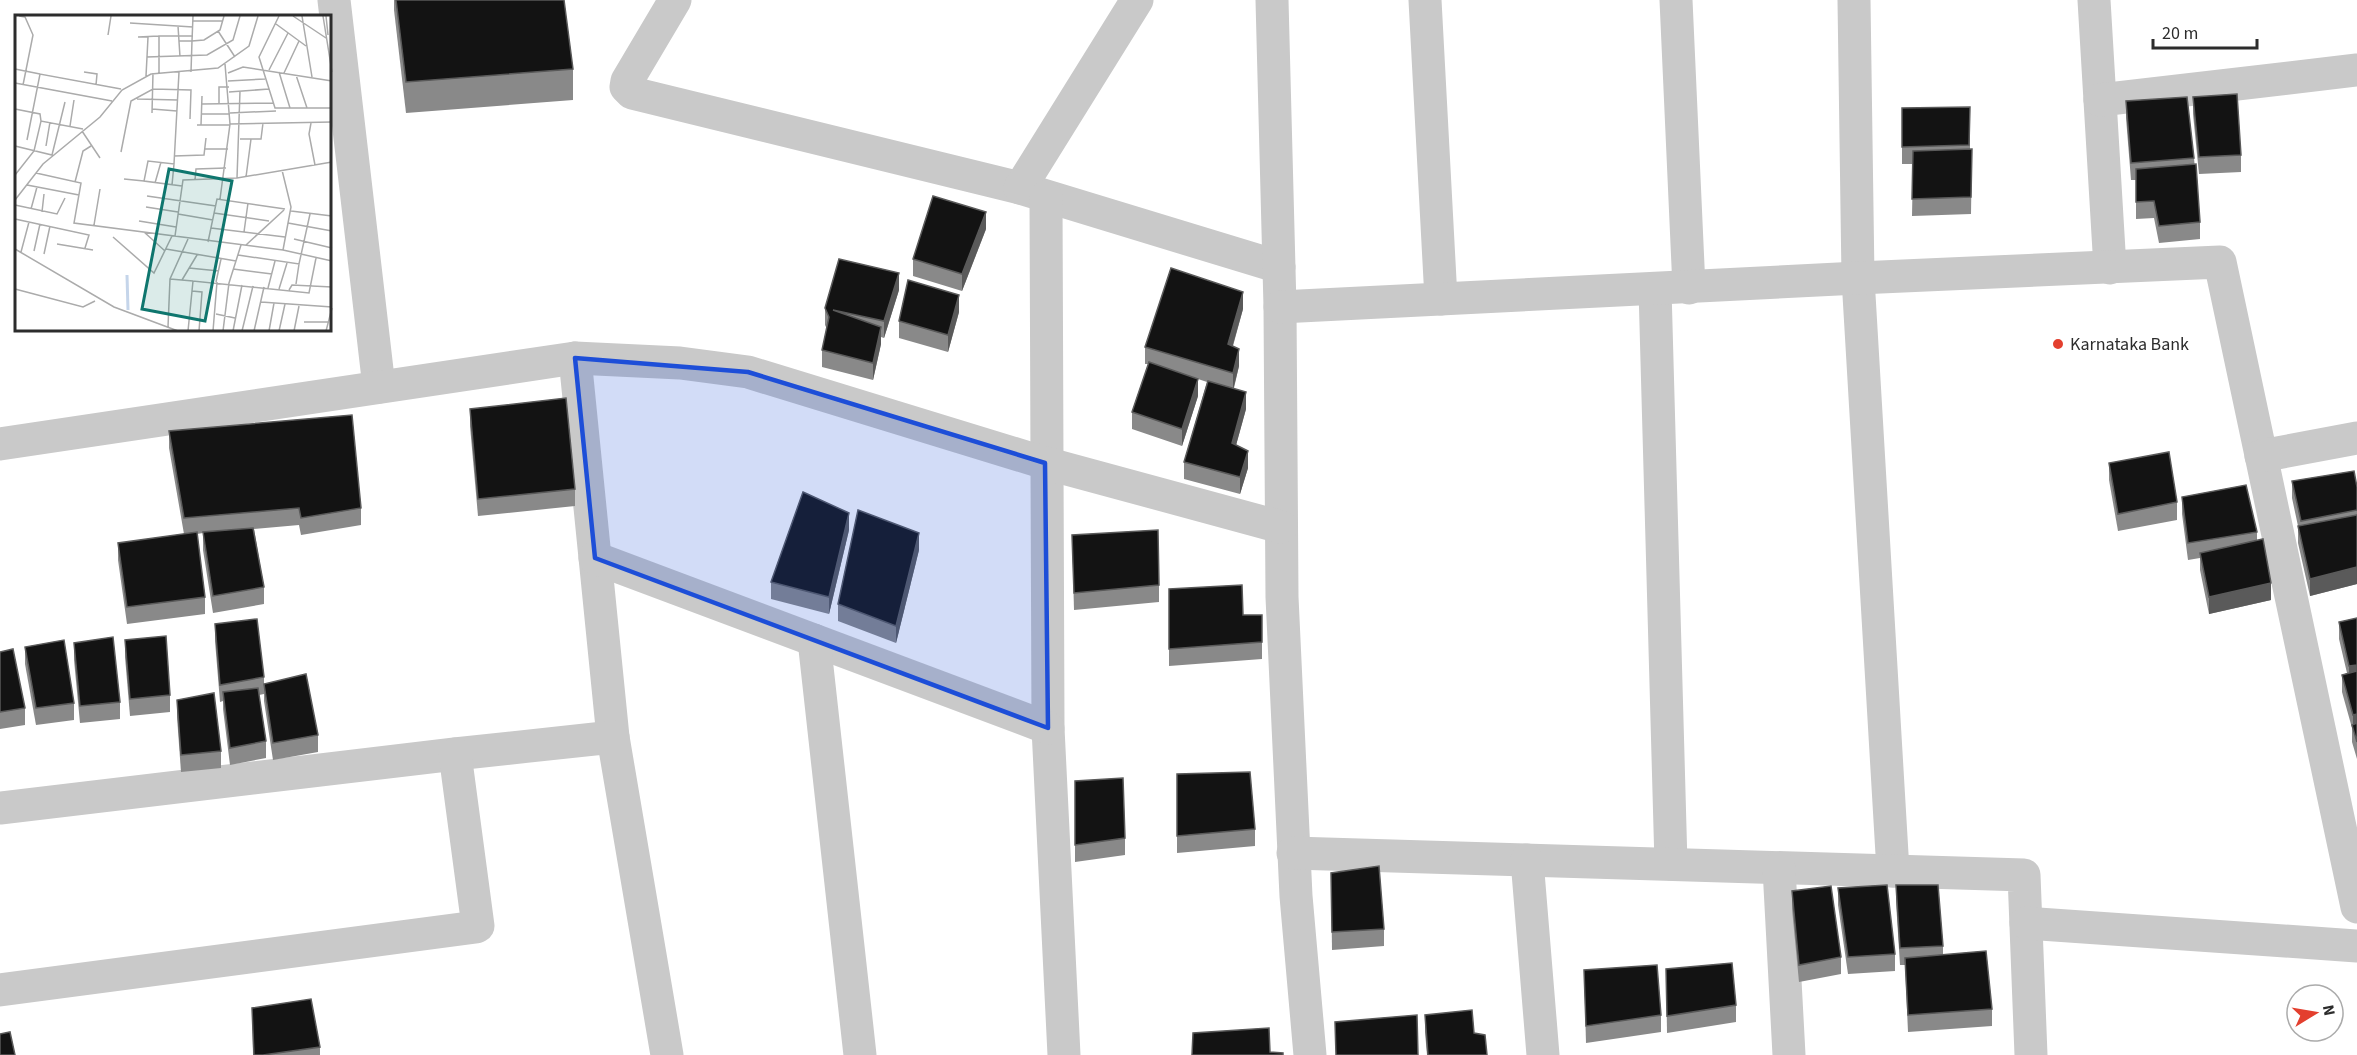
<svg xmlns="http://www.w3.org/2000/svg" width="2357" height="1055" viewBox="0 0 2357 1055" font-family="'Source Sans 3',sans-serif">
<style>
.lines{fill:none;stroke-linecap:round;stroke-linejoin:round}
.minor{stroke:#c9c9c9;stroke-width:33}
.wall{fill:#898989}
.shaded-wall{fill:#5a5a5a}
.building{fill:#131313;stroke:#5a5a5a;stroke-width:1.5}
.marked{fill:#1d4ed8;fill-opacity:0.2;stroke:#1d4ed8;stroke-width:4.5;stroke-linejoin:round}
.poi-dot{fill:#e33f2e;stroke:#fff;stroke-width:2}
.labels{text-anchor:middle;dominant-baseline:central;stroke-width:6;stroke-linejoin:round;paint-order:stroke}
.poi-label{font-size:18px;fill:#2c2c2c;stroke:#fff;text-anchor:start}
.inset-river{fill:none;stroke:#c5d5ea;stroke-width:3}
.inset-road{fill:none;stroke:#ababab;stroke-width:1.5}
.view{fill:#0f766e;fill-opacity:0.15;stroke:#0f766e;stroke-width:3}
.inset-edge{fill:none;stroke:#2c2c2c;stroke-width:3}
</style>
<rect width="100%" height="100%" fill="#fff"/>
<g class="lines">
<g class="minor">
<polyline points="334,0 379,387"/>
<polyline points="675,0 627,81 626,87 632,93 1020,188 1279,267"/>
<polyline points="1272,0 1280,307 1282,597 1296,896 1310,1055"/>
<polyline points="1425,0 1441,299"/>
<polyline points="1676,0 1689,288"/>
<polyline points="1854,0 1858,278 1893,871"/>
<polyline points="2094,0 2110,268"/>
<polyline points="2100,100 2357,70"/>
<polyline points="1020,188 1137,0"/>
<polyline points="1046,197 1048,728 1064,1055"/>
<polyline points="1655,289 1671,864"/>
<polyline points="1280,307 1858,278 2220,262 2357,907"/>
<polyline points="575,358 613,737"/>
<polyline points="0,444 575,358 680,363 748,372 1045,463 1281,527"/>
<polyline points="2261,456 2357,438"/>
<polyline points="595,558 1048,728"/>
<polyline points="814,640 860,1055"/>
<polyline points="0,808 455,754 613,737 667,1055"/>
<polyline points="1293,853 2024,875 2031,1055"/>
<polyline points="1527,860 1543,1055"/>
<polyline points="1779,868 1789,1055"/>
<polyline points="2026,923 2357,946"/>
<polyline points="0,990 476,927 478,926 455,754"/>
</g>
</g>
<g class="wall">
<polygon points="394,0 564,0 573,69 573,100 406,113 394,10"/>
<polygon points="2193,97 2241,155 2241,172 2199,174 2193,114"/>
<polygon points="2126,101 2194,158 2200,222 2200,239 2159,243 2154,218 2136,219 2136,180 2131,180 2126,118"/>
<polygon points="1970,107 1970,149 1972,149 1971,214 1912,216 1913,164 1902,164 1902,108"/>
<polygon points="986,229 962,291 913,276 913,259"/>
<polygon points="899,290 884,338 881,337 881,344 873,380 822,367 822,350 827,329 825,325 825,308"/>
<polygon points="1243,309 1233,346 1239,366 1234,388 1246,409 1236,445 1248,468 1240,494 1184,479 1184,462 1207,382 1198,379 1198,396 1182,446 1132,429 1132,412 1148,364 1145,364 1145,347"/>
<polygon points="959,312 948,352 899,338 899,321"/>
<polygon points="470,409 575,489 575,506 478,516 470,426"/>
<polygon points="169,431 361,508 361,525 301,535 299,525 254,529 264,587 264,604 213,613 203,550 203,533 197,534 205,597 205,614 127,624 118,560 118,543 184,534 169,448"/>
<polygon points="2109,463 2177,502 2177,520 2118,531 2109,480"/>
<polygon points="2292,481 2357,487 2357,584 2310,596 2298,543 2298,526 2292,498"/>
<polygon points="2182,497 2257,532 2257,541 2271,600 2209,614 2200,570 2200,558 2188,560 2182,514"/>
<polygon points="849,530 829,614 771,599 771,582"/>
<polygon points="1072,535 1159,585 1159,602 1074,610"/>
<polygon points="919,550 896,643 838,621 838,604"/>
<polygon points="1169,589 1243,615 1262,642 1262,659 1169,666"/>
<polygon points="2357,618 2357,759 2352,742 2352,728 2342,692 2342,675 2347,673 2339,639 2339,622"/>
<polygon points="215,624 264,677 264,684 318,735 318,752 273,760 264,701 264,694 259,695 266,741 266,758 230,765 223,709 223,701 220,702 215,641"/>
<polygon points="125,640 170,695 170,712 130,716 125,657"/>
<polygon points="74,643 120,702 120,719 80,723 74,660"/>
<polygon points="25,647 74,703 74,720 36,725 25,664"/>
<polygon points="0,652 25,708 25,725 0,729"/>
<polygon points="177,700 221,751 221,768 181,772 177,717"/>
<polygon points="1177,774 1255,829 1255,846 1177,853"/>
<polygon points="1075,781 1125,838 1125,855 1075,862"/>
<polygon points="1331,873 1384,929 1384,946 1332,950"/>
<polygon points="1896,885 1943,946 1943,955 1992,1009 1992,1026 1908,1032 1905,965 1900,965 1896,902"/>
<polygon points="1838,888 1895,954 1895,971 1848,974 1838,905"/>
<polygon points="1792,891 1841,957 1841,974 1799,982 1792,909"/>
<polygon points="1666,969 1736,1005 1736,1022 1667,1033"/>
<polygon points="1584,970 1661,1015 1661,1032 1586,1043"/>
<polygon points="252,1008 320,1047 320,1055 253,1055"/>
<polygon points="1425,1015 1474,1033 1487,1055 1427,1055 1425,1032"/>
</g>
<g class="shaded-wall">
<polygon points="986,212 986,229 962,291 962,274"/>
<polygon points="899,273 899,290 884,338 884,321"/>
<polygon points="1243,292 1243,309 1228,362 1228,344"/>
<polygon points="959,295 959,312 948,352 948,335"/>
<polygon points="881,327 881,344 873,380 873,363"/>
<polygon points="1239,349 1239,366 1233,390 1233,373"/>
<polygon points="1198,379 1198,396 1182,446 1182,429"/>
<polygon points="1246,392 1246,409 1232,460 1232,443"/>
<polygon points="1248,451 1248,468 1240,494 1240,477"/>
<polygon points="849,513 849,530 829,614 829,597"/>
<polygon points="919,533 919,550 896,643 896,626"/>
<polygon points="2357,567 2357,584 2310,596 2310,579"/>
<polygon points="2271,583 2271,600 2209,614 2209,597"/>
<polygon points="2357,665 2357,682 2349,684 2349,666"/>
<polygon points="2357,714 2357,731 2353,729 2353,715"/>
</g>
<g class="building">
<polygon points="396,0 564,0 573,69 406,82"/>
<polygon points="2237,94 2241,155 2199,157 2193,97"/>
<polygon points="2187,97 2194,158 2131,163 2126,101"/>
<polygon points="1970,107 1969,145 1902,147 1902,108"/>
<polygon points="1972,149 1971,197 1912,199 1913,151"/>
<polygon points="2196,164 2200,222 2159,226 2154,201 2136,202 2136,169"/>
<polygon points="933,196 986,212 962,274 913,259"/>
<polygon points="839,259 899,273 884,321 833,310 881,327 873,363 822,350 829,317 825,308"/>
<polygon points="1171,268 1243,292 1228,344 1239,349 1233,373 1145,347"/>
<polygon points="908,280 959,295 948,335 899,321"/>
<polygon points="1149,362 1198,379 1182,429 1132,412"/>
<polygon points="1208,381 1246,392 1232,443 1248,451 1240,477 1184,462"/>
<polygon points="566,398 575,489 478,499 470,409"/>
<polygon points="352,415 361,508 301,518 299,508 184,518 169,431"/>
<polygon points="2169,452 2177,502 2118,514 2109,463"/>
<polygon points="2354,471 2357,487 2357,510 2301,521 2292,481"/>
<polygon points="2246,485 2257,532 2188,543 2182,497"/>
<polygon points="803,492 849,513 829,597 771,582"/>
<polygon points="858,510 919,533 896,626 838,604"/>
<polygon points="2357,515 2357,567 2310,579 2298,526"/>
<polygon points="253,528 264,587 213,596 203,532"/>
<polygon points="1158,530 1159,585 1074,593 1072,535"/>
<polygon points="197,532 205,597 127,607 118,543"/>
<polygon points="2263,539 2271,583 2209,597 2200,553"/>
<polygon points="1242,585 1243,615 1262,615 1262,642 1169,649 1169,589"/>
<polygon points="2357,618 2357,665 2349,666 2339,622"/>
<polygon points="257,619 264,677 220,685 215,624"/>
<polygon points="166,636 170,695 130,699 125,640"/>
<polygon points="113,637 120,702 80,706 74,643"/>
<polygon points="64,640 74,703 36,708 25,647"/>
<polygon points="13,649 25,708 0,712 0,652"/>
<polygon points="2357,671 2357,714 2353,715 2342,675"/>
<polygon points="306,674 318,735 273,743 264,684"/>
<polygon points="258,688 266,741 230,748 223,692"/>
<polygon points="214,693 221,751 181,755 177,700"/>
<polygon points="2357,723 2357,742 2352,725"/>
<polygon points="1250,772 1255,829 1177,836 1177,774"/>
<polygon points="1123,778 1125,838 1075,845 1075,781"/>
<polygon points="1379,866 1384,929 1332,932 1331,873"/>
<polygon points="1887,885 1895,954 1848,957 1838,888"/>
<polygon points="1896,885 1938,885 1943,946 1900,948"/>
<polygon points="1831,886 1841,957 1799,965 1792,891"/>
<polygon points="1986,951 1992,1009 1908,1015 1905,958"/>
<polygon points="1732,963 1736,1005 1667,1016 1666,969"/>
<polygon points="1657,965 1661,1015 1586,1026 1584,970"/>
<polygon points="311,999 320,1047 263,1055 254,1055 252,1008"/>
<polygon points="1472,1010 1474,1033 1485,1035 1487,1055 1428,1055 1425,1015"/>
<polygon points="1417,1015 1418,1055 1336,1055 1335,1022"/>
<polygon points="1269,1028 1270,1052 1283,1053 1283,1055 1192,1055 1193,1033"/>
<polygon points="10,1032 15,1055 0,1055 0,1034"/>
</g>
<path class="marked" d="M575,358L748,372L1045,463L1048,728L595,558Z"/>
<circle class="poi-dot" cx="2058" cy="344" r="6"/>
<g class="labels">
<g class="poi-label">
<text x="2070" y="344">Karnataka Bank</text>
</g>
</g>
<g transform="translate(15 15)">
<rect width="316" height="316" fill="#fff"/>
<path class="inset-river" d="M112,260L113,295"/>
<path class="inset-road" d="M4,1L10,2L18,20L8,70M264,1L244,42L260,93H317M278,1L311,23M287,1L297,62M308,1L317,57M311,1L313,20M178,6H208M115,8L178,12M261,9L291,31M163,11L165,42M203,16L220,42M93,20L96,1M123,22L144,21M164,26H177L178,1M132,42L133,22M0,54L25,59M254,55L273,18M69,57L82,59L81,70M164,57L159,149L133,146L129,166L167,171M176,57L177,26L189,25L205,15L209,1M264,57L275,93M144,58V21H178M213,58L228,52L317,66M269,58L284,26M281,60L292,93M131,61L132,42L192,40L218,25L225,1M213,66L250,64M0,68L97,86M214,77L254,74M122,84L163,85M187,89L259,88M204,89V72H214M0,94L25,99L26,106M137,94L162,96M137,98L138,58M215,98L261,96M187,99H215M296,108L294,119L300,150M215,109L317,107M182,110H215M186,110L187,81M55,111L59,85M67,116L85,143M225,124H246L248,108M12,125L25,59L106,74M0,131L37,140L50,87M31,131L35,107M190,134H213M106,137L116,86L138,74L176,75L175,104M159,141L189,140L191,123M267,155L276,192L268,235M21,158L66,168L59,208L268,235L317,246M0,160L19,136L26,106L68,114M231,162L236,124M222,163L225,76M109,164L129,166M180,165L181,154L211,153M60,167L68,136L76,131M140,168L146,147M12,170L64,180M157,170L159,149M132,181L201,191M205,184L215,109L210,49M0,185L28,149L85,102L107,75L136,59L203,53L234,31L243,1M0,190L42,199L50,183M131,192L163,197M16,194L22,172M276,196L317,201M27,197L29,179M199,198L254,206M163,199L198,205M0,204L74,220L70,233M124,206L161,212M273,208L317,216M79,210L85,174M196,213L270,222M129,217L150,236M229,217L233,188M160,221L168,165L222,163L317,147M98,222L139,258L157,221M279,224L317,233M193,227L202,184L270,194M42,229L78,235M231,230L269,195M0,234L99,292L163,316M151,234L221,246M19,236L25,209M6,237L14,207M29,239L35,211M223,240L284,249L295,199M174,253L204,256M218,254L257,259M155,264L178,266M167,265L182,240M201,267L206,244M281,269L284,249M253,273L260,246M0,274L68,292L80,286M264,274L272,248M274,275L277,270L317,272M177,276L187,277L184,316M246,287L317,292M201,299L220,303M289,307H313M153,312L155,264L173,224M173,316L178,266L294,278L301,243M198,316L202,267M208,316L214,268L226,230M218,316L227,270M227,316L238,271M239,316L249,272M254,316L259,288M264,316L270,289M279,316L284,291M311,316L317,293"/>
<path class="view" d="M154,154L217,166L190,306L127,294Z"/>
<rect width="316" height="316" class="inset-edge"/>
</g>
<g transform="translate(2315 1013) rotate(79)"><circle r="28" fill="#ffffff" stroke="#ababab" stroke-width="1.5"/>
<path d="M0-4.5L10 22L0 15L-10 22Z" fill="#e33f2e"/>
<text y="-9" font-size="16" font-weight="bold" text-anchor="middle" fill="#2c2c2c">N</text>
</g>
<path d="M2153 39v9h104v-9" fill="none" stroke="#2c2c2c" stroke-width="3"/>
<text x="2162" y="39" font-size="18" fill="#2c2c2c" stroke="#ffffff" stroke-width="4.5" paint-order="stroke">20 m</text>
</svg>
